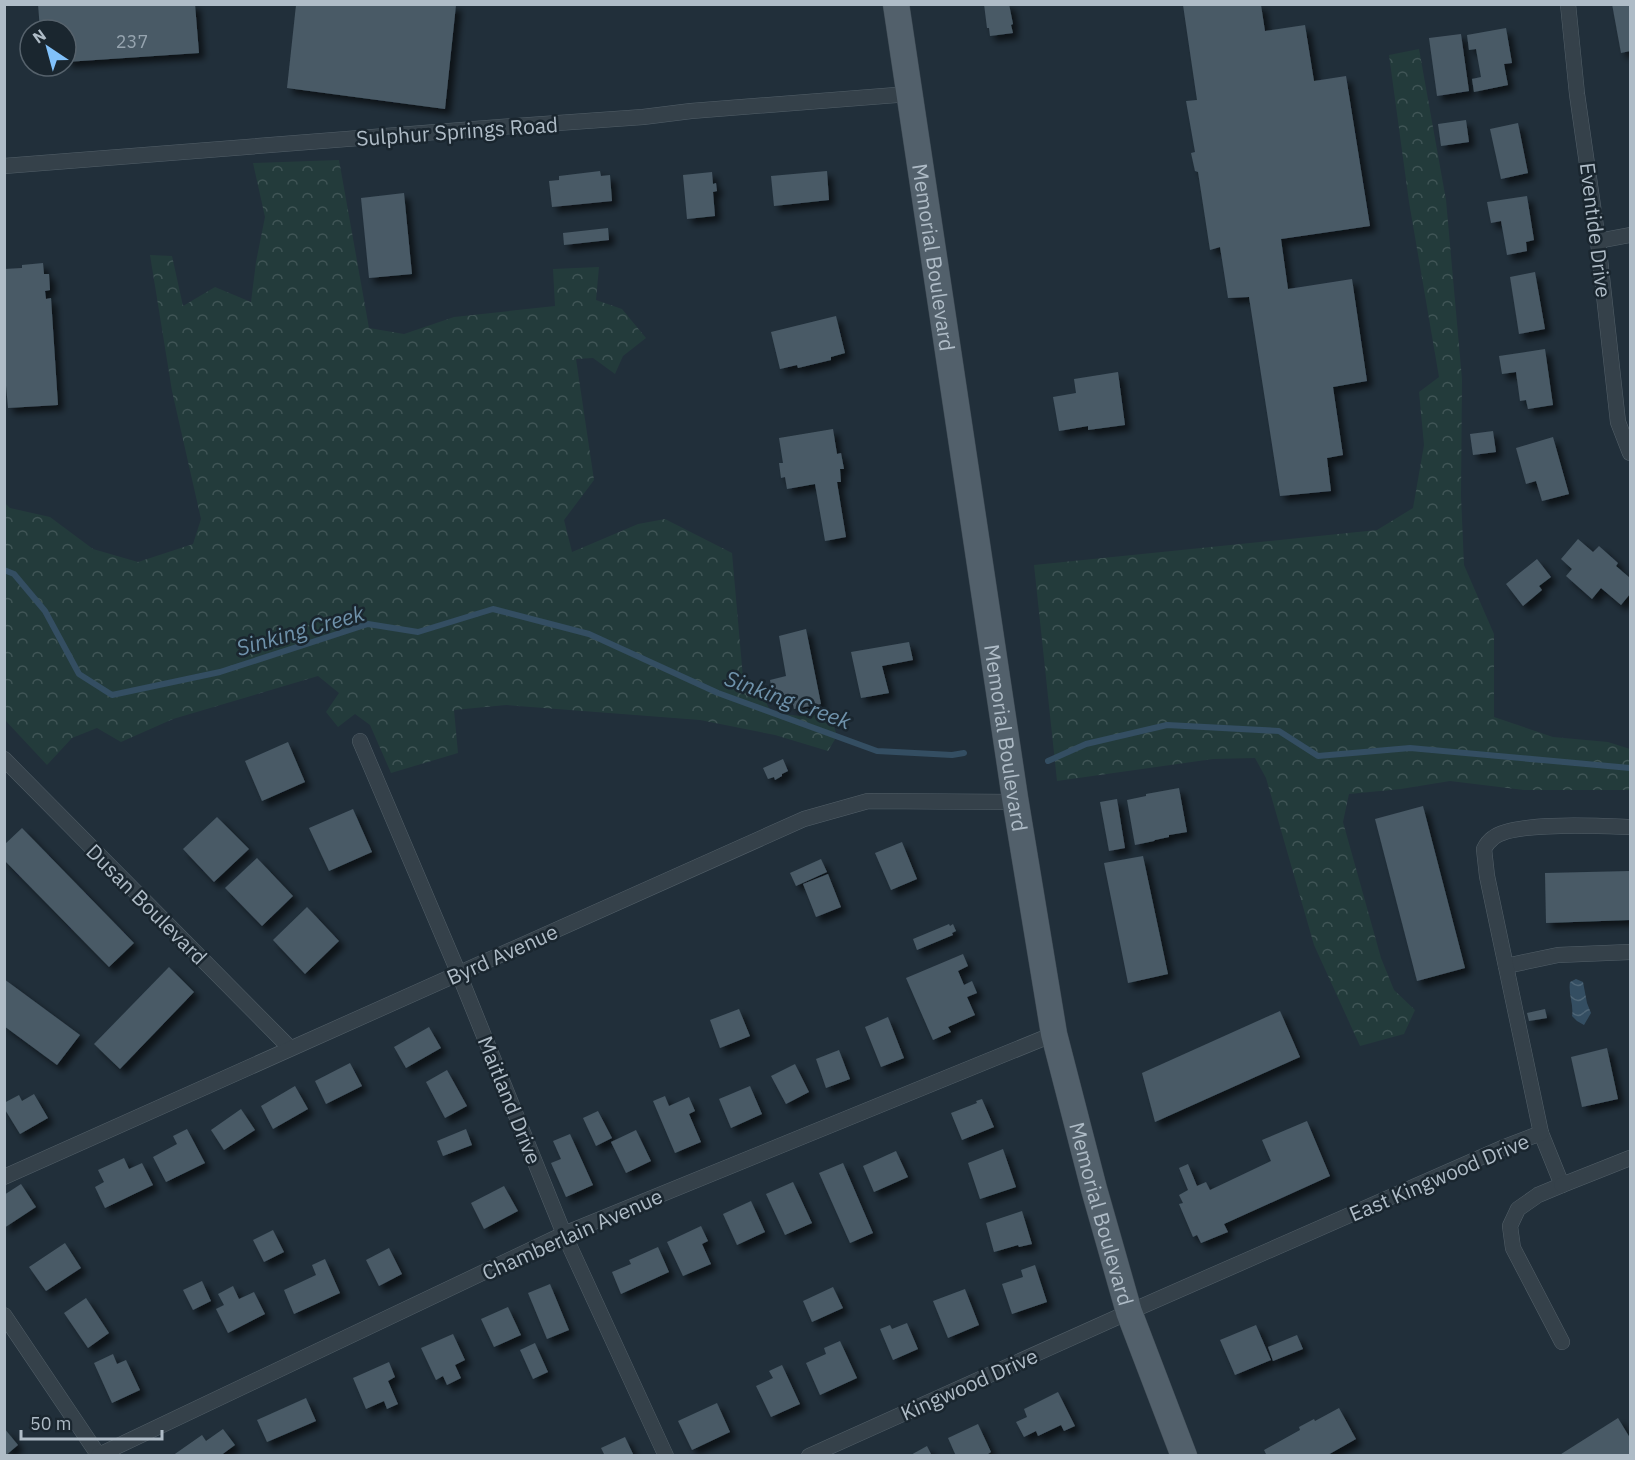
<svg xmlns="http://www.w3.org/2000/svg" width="1635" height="1460" viewBox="0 0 1635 1460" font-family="'IBM Plex Sans',sans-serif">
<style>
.forest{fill:url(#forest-crowns)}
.water{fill:url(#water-waves)}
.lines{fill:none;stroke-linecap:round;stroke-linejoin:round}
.stream{stroke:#344e62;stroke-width:6}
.building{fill:#495a66;filter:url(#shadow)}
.street-casing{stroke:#525f68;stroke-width:16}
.primary-casing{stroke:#3e4a54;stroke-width:27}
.street{stroke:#35414a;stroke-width:15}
.primary{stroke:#52606b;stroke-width:26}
.labels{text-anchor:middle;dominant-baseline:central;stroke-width:5;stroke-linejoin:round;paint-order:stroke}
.number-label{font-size:18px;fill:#96a4af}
.street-label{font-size:21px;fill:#afbcc7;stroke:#1a262f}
.water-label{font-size:22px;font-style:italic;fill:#6f92ab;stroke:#1a262f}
</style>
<defs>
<pattern id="forest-crowns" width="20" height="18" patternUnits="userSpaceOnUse" patternTransform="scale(1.5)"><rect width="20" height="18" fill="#233b3b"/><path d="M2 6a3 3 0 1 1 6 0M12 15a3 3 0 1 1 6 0" fill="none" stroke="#405556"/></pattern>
<pattern id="water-waves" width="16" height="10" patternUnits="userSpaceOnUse" patternTransform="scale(1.5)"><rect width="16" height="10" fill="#344e62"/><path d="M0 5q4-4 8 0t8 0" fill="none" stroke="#4f6677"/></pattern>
<filter id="shadow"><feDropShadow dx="5.5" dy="5.5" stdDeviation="3" flood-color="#0009"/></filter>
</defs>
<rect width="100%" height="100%" fill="#212f3a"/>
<g class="forest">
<polygon points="1419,49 1446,200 1462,379 1461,496 1464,565 1494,634 1494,717 1553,737 1608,742 1630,749 1630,790 1524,790 1450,781 1401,789 1349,794 1343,822 1381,958 1394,990 1415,1010 1404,1034 1360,1046 1314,945 1266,778 1255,758 1213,759 1057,781 1034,565 1377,530 1413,508 1424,445 1419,392 1439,377 1409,202 1389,55"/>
<polygon points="339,160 369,328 404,334 454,317 555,306 553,269 599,267 596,300 622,309 646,338 623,356 615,374 593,358 576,359 594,480 564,520 572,552 638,524 665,519 732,553 744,689 765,701 772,713 801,716 830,714 837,736 828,751 775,735 700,720 506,705 454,710 458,753 391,773 370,725 355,714 338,727 326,712 339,693 318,676 173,719 121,742 97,728 72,738 47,765 5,720 5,503 10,508 50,517 93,549 138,562 193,544 201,519 172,391 150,255 172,256 183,306 215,287 251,302 256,262 265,217 253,163"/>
</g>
<path class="water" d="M1576,979L1583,982L1587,1003L1591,1013L1584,1025L1577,1021L1572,1016C1574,1005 1568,994 1570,982Z"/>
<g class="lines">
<g class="stream">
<polyline points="4,570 14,574 45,611 79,674 112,695 220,672 368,624 418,632 493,609 589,634 718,693 877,751 952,755 964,753"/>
<polyline points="1048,761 1086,744 1167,725 1279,731 1318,756 1410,748 1630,768"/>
</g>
</g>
<g class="building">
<polygon points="38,4 195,4 199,53 66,62 66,30 40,30"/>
<polygon points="984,4 1009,4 1013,24 1011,25 1013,33 990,36 989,28 987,28"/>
<polygon points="1612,4 1630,4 1630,51 1621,53"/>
<polygon points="296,5 456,5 445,109 287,88"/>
<polygon points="1183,5 1261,5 1265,31 1305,25 1314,81 1346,76 1370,226 1281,239 1288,289 1352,279 1367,381 1333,387 1343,455 1327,458 1331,491 1280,496 1249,297 1228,298 1220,247 1210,250 1198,172 1195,171 1191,153 1195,152 1186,101 1197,100"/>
<polygon points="1506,28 1512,63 1504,64 1508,85 1474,92 1472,79 1481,77 1476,49 1469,50 1467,35"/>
<polygon points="1461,34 1469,91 1437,96 1429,38"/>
<polygon points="1466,120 1469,142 1441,146 1438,124"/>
<polygon points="1518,123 1528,173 1501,179 1490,129"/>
<polygon points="600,171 601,176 610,175 612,201 552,207 549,181 559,180 559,176"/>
<polygon points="827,171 829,200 774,206 771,176"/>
<polygon points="712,172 713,184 716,183 717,191 713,192 715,216 687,219 683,175"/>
<polygon points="404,193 412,274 369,278 361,198"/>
<polygon points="1527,196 1534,240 1526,242 1527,251 1507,255 1501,221 1491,223 1487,202"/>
<polygon points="608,228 609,240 564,245 563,233"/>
<polygon points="43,263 44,274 49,274 50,290 45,291 46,299 51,298 58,405 8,408 4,363 4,301 6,301 4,269 22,268 22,265"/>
<polygon points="1535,272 1545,329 1519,334 1510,277"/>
<polygon points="836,316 845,353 831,357 831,360 798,368 797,365 780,369 771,332"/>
<polygon points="1545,349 1553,405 1528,409 1526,400 1520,401 1516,372 1502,374 1499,356"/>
<polygon points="1118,372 1125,425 1088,430 1088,426 1059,431 1053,397 1076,393 1074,379"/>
<polygon points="833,429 837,454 841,453 844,469 840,469 841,482 837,482 846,537 825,541 815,484 787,489 785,477 781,478 779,463 783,463 779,438"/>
<polygon points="1493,431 1496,452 1473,455 1470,434"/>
<polygon points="1553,437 1569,494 1542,501 1536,481 1526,484 1516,448"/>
<polygon points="1578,539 1593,552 1599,546 1618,563 1616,566 1630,578 1630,594 1621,605 1601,588 1592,599 1566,576 1572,569 1561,559"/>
<polygon points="1537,559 1551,577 1539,586 1542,590 1523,606 1506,584"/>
<polygon points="806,629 821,704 794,709 792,699 774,702 770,680 786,676 779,636"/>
<polygon points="909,642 913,660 882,666 889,693 861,698 851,652"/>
<polygon points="288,742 305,782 262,801 245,761"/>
<polygon points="783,759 788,771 782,774 782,776 775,780 774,777 768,779 763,768"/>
<polygon points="1179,788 1187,832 1169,835 1169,837 1155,840 1154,841 1135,845 1127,800 1146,796 1146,794"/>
<polygon points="1117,799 1125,848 1109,851 1100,802"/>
<polygon points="1423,806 1465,968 1417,981 1375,819"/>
<polygon points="353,809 372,852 329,871 309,828"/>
<polygon points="217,817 249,849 214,882 183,849"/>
<polygon points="22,828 134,943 109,967 4,860 4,845"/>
<polygon points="902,842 917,879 891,890 875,853"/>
<polygon points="1143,856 1168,974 1128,983 1104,863"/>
<polygon points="257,858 293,896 262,926 225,888"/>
<polygon points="821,859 827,872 796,886 790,873"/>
<polygon points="1630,871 1630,920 1546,923 1545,873"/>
<polygon points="828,874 841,907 816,917 803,884"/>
<polygon points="307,907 339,941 305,974 273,940"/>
<polygon points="949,924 950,926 953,924 956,931 952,933 953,935 917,950 913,939"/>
<polygon points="963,954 968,966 958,971 964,985 972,981 977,993 967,997 975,1015 948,1027 951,1032 933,1040 906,978"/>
<polygon points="169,967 194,992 120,1069 94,1044"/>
<polygon points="4,979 80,1035 57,1065 4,1026"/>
<polygon points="739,1009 750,1036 720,1048 710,1020"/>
<polygon points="1545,1009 1547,1018 1529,1021 1527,1013"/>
<polygon points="1280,1011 1300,1057 1155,1122 1142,1073"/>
<polygon points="888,1017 904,1058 881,1067 865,1027"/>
<polygon points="429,1027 441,1048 406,1068 394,1047"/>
<polygon points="1607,1048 1618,1099 1582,1107 1571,1057"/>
<polygon points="839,1050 850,1079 826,1088 816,1059"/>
<polygon points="350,1063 362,1086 326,1104 315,1081"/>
<polygon points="795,1064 809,1092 786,1104 771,1076"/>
<polygon points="447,1070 467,1106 445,1118 426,1082"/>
<polygon points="295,1086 308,1109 273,1129 261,1106"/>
<polygon points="750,1086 762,1114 731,1128 719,1099"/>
<polygon points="34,1094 48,1118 20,1134 4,1108 4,1103 19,1095 22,1101"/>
<polygon points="665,1096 669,1106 689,1097 695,1111 689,1114 701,1142 675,1153 653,1101"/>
<polygon points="982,1099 994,1127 962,1140 951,1113 977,1103 976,1101"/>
<polygon points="241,1109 255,1130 224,1150 211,1130"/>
<polygon points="598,1111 612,1138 596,1146 583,1118"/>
<polygon points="1307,1121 1330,1176 1224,1224 1228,1232 1201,1243 1197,1235 1193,1237 1179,1204 1183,1203 1179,1195 1188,1190 1179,1168 1188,1164 1197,1186 1206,1182 1210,1190 1271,1161 1262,1140"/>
<polygon points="187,1129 205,1163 166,1182 153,1157 177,1144 173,1136"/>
<polygon points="466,1129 472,1145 443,1156 437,1141"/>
<polygon points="636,1130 651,1161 626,1173 611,1142"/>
<polygon points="570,1134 593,1185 566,1197 551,1163 561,1159 553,1141"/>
<polygon points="1003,1149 1016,1187 980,1199 968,1163"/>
<polygon points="896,1151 908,1177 874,1192 863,1166"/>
<polygon points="124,1158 129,1169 142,1163 153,1185 105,1208 95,1187 104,1182 98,1170"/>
<polygon points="843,1163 873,1233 850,1243 819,1173"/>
<polygon points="793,1182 812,1223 785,1235 766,1194"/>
<polygon points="21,1184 36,1207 4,1228 4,1195"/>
<polygon points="504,1186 518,1211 484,1229 471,1203"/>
<polygon points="751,1201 765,1232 737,1245 723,1214"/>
<polygon points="1022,1211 1032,1244 1019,1247 1018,1245 994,1252 986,1223"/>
<polygon points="701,1226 708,1241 702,1244 711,1264 683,1276 667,1242"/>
<polygon points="273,1230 284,1252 264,1262 253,1240"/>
<polygon points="65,1243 81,1268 46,1291 29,1267"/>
<polygon points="658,1247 669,1272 621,1294 612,1272 631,1264 629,1260"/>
<polygon points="389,1248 402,1274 379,1286 366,1260"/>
<polygon points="325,1259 340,1293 294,1314 284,1290 316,1275 312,1265"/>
<polygon points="1035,1265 1047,1302 1012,1314 1002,1284 1023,1277 1021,1270"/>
<polygon points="202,1281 211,1301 193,1310 183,1290"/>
<polygon points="550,1284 569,1330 547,1339 528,1293"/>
<polygon points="233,1286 239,1299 254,1292 265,1314 228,1333 216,1309 224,1305 218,1294"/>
<polygon points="833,1287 843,1308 812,1322 803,1301"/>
<polygon points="965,1289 979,1325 948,1338 933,1301"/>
<polygon points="86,1298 109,1333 88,1348 64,1313"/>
<polygon points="508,1307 521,1335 494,1347 481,1319"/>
<polygon points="907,1323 918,1349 893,1360 880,1329 890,1325 892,1329"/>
<polygon points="1256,1325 1271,1360 1235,1375 1220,1340"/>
<polygon points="453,1334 465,1360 455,1365 461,1378 447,1385 443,1376 436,1380 421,1348"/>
<polygon points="1297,1335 1303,1349 1273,1361 1268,1347"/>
<polygon points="840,1341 857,1378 820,1395 806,1363 826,1354 824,1348"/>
<polygon points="535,1343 548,1372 533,1379 520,1350"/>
<polygon points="113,1354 117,1364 126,1360 140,1390 112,1403 94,1363"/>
<polygon points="389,1362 395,1377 388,1381 398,1404 387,1409 384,1401 366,1409 353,1378"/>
<polygon points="782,1365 800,1404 771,1417 756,1386 773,1378 769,1371"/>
<polygon points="1058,1392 1075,1426 1064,1431 1061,1425 1038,1436 1036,1431 1024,1437 1016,1422 1027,1417 1024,1409"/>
<polygon points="306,1398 316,1421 267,1442 257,1420"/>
<polygon points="717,1403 730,1432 692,1450 678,1421"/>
<polygon points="1339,1408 1356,1439 1326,1456 1267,1456 1264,1450 1300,1430 1299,1427 1314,1419 1315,1421"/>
<polygon points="1618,1418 1630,1438 1630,1456 1558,1456"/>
<polygon points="978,1424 991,1452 985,1456 956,1456 948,1438"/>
<polygon points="4,1428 18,1445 5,1456 4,1456"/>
<polygon points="223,1429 235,1445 220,1456 172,1456 202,1435 206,1441"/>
<polygon points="625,1437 634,1456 605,1456 601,1448"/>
<polygon points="927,1446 932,1456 909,1456"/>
</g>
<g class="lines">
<defs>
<g id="street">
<polyline points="1568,4 1577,94 1598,241 1618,422 1630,453"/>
<polyline points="4,166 500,127 643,117 691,111 909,94"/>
<polyline points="1598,241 1630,235"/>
<polyline points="360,741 459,974 564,1234 666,1456"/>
<polyline points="4,759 290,1048"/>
<polyline points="1506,966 1558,955 1630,952"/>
<polyline points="1541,1133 1562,1185 1538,1195 1518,1209 1510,1226 1513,1248 1562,1342"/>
<polyline points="4,1177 804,819 868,801 1016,802"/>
<polyline points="1562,1185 1630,1158"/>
<polyline points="4,1315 99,1456"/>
<polyline points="99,1455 564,1234 1054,1034"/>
<path d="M809,1456L1129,1312L1502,1148L1541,1133L1487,876L1484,849C1486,845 1489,841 1493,838C1513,821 1602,826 1630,827"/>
</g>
<g id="primary">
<path id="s1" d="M896,4L1015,798L1054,1034L1094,1189L1129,1312L1184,1456"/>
</g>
</defs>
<use href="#street" class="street-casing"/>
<use href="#primary" class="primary-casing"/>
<use href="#street" class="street"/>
<use href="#primary" class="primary"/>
</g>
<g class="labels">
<g class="number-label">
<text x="132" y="41">237</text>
</g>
<g class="street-label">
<text transform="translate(457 131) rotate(-4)">Sulphur Springs Road</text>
<text transform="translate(1596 230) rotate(83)">Eventide Drive</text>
<text stroke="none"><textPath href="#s1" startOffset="256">Memorial Boulevard</textPath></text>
<text stroke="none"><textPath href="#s1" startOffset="742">Memorial Boulevard</textPath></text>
<text transform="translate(147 904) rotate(45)">Dusan Boulevard</text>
<text transform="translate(502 954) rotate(-24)">Byrd Avenue</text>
<text transform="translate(510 1100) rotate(68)">Maitland Drive</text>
<text transform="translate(1439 1177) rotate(-23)">East Kingwood Drive</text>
<text stroke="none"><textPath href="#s1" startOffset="1228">Memorial Boulevard</textPath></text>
<text transform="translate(572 1234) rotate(-24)">Chamberlain Avenue</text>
<text transform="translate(969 1384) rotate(-24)">Kingwood Drive</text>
</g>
<g class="water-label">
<text transform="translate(300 630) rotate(-16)">Sinking Creek</text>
<text transform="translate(788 699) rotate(20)">Sinking Creek</text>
</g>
</g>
<rect width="1635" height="1460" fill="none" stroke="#afbcc7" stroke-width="12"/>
<g transform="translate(48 48) rotate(324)"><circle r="28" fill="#1a262f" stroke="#56626c" stroke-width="1.5"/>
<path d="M0-4.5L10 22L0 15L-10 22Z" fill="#81c1fa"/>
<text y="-9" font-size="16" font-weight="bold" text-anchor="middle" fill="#afbcc7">N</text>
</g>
<path d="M21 1430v9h141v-9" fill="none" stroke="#afbcc7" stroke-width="3"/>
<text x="30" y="1430" font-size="18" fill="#afbcc7" stroke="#1a262f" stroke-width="4.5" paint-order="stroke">50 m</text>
</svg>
